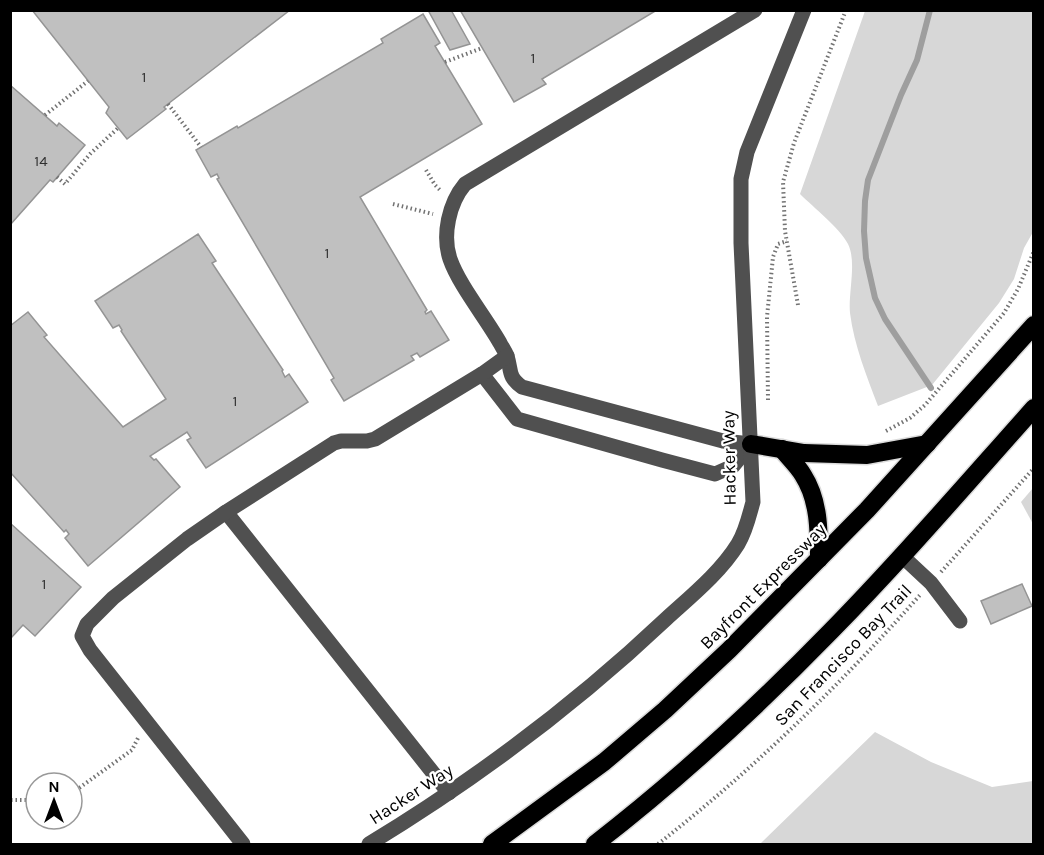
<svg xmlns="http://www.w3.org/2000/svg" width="1044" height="855" viewBox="0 0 1044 855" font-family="Karla,sans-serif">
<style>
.green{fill:#d7d7d7}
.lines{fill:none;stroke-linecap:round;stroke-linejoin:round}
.stream{stroke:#9e9e9e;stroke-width:6}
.building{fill:#c0c0c0;stroke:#949494;stroke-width:1.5}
.highway-casing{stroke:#dbdbdb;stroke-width:21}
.path{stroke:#727272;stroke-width:4;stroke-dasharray:1.5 3;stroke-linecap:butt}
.minor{stroke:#505050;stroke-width:15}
.highway{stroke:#000;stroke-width:18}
.labels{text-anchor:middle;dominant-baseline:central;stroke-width:4.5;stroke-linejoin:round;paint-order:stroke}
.number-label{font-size:15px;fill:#303030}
.street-label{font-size:18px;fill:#000;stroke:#fff}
</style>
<rect width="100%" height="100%" fill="#fff"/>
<g class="green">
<path d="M865,11H1034L1033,232L1024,248L1014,279L999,303L932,385L878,406C867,377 854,345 850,313C848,293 857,262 848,244C839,227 814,208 800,194Z"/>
<polygon points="1033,488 1033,524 1021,502"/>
<polygon points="875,732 931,762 992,787 1033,781 1033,844 760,844"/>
</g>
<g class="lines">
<polyline class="stream" points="930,10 917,60 901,95 868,180 865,201 864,231 866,258 875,298 885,319 931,388"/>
</g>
<g class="building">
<polygon points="32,10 290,10 164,107 166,109 127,139 106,113 109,107"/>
<polygon points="428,10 451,10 470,44 450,50"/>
<polygon points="460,10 657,10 542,79 546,84 514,102"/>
<polygon points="423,14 440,43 435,46 482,124 360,197 427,310 425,312 426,314 431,311 449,340 420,357 417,353 411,356 414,360 344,401 331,380 334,378 217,179 219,178 217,174 211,177 196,150 237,126 238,128 383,43 381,39"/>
<polygon points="10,85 57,126 59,123 85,145 53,182 50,180 10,225"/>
<polygon points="198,234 216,261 212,263 216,269 283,370 282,371 285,377 289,374 308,402 206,468 187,440 191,438 187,432 150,456 154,460 156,459 180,487 88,566 65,538 69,534 66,530 64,532 10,472 10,326 28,312 47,335 44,337 123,427 166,399 121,331 122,330 119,325 113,328 95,301"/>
<polygon points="10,523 81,587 35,636 23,625 10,639"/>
<polygon points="1022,584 1032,606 991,624 981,601"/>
</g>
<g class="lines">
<defs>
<g id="highway">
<polyline points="751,444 804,453 867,455 927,444"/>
<path d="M782,449C789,458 798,466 803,475C819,500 819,530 819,559"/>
<polyline points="492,844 604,762 665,710 729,650 867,510 1034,325"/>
<path d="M595,844C679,779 757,707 831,631C901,560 967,483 1034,408"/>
</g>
</defs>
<use href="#highway" class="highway-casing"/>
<g class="path">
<polyline points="445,62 482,48"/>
<polyline points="168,104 201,147"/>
<polyline points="45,115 88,81"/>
<polyline points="426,170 435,185 441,191"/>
<polyline points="57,177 65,184 90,154 118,128"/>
<polyline points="393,204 433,214"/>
<polyline points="798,305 785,231 783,182 794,143 846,10"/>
<polyline points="768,400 767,317 773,257 778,244 787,241"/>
<polyline points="886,431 910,418 925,405 1004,313 1018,289 1034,251"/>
<polyline points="941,572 1034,468"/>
<polyline points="72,793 132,750 138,738"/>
<polyline points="11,800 27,800 36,803"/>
<path d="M658,844C753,770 840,685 920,595"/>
</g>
<g class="minor">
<polyline points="482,374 517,419 662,460 715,474 733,466 751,444"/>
<path d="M751,444L723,441L522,387C507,376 512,371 507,356C505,351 502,347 500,343C486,318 459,285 450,259C442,235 449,203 465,184L755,10"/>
<polyline points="226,512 449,793"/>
<polyline points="902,556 931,583 960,621"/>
<polyline points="243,844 90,650 82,636 87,624 113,598 187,539 226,512 334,443 341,441 367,441 375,439 482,374 507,356"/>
<path d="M369,844C476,779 575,705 666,619C690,597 720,573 738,544C746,531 749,516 753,502L741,243V179L747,152L804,10"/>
</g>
<use href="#highway" class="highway"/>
</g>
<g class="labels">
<g class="number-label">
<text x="533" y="58">1</text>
<text x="144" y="77">1</text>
<text x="41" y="161">14</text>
<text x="327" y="253">1</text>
<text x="235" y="401">1</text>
<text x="44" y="584">1</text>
</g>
<g class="street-label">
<text transform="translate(729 458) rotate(-91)">Hacker Way</text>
<text transform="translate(763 586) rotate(-45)">Bayfront Expressway</text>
<text transform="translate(843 655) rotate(-46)">San Francisco Bay Trail</text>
<text transform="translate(411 794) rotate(-33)">Hacker Way</text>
</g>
</g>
<rect width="1044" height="855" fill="none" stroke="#000000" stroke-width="24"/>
<g transform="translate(54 801)"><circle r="28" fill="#ffffff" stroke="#999999" stroke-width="1.5"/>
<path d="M0-4.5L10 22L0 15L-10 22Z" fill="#000000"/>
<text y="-9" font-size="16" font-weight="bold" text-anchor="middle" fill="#000000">N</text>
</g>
</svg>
